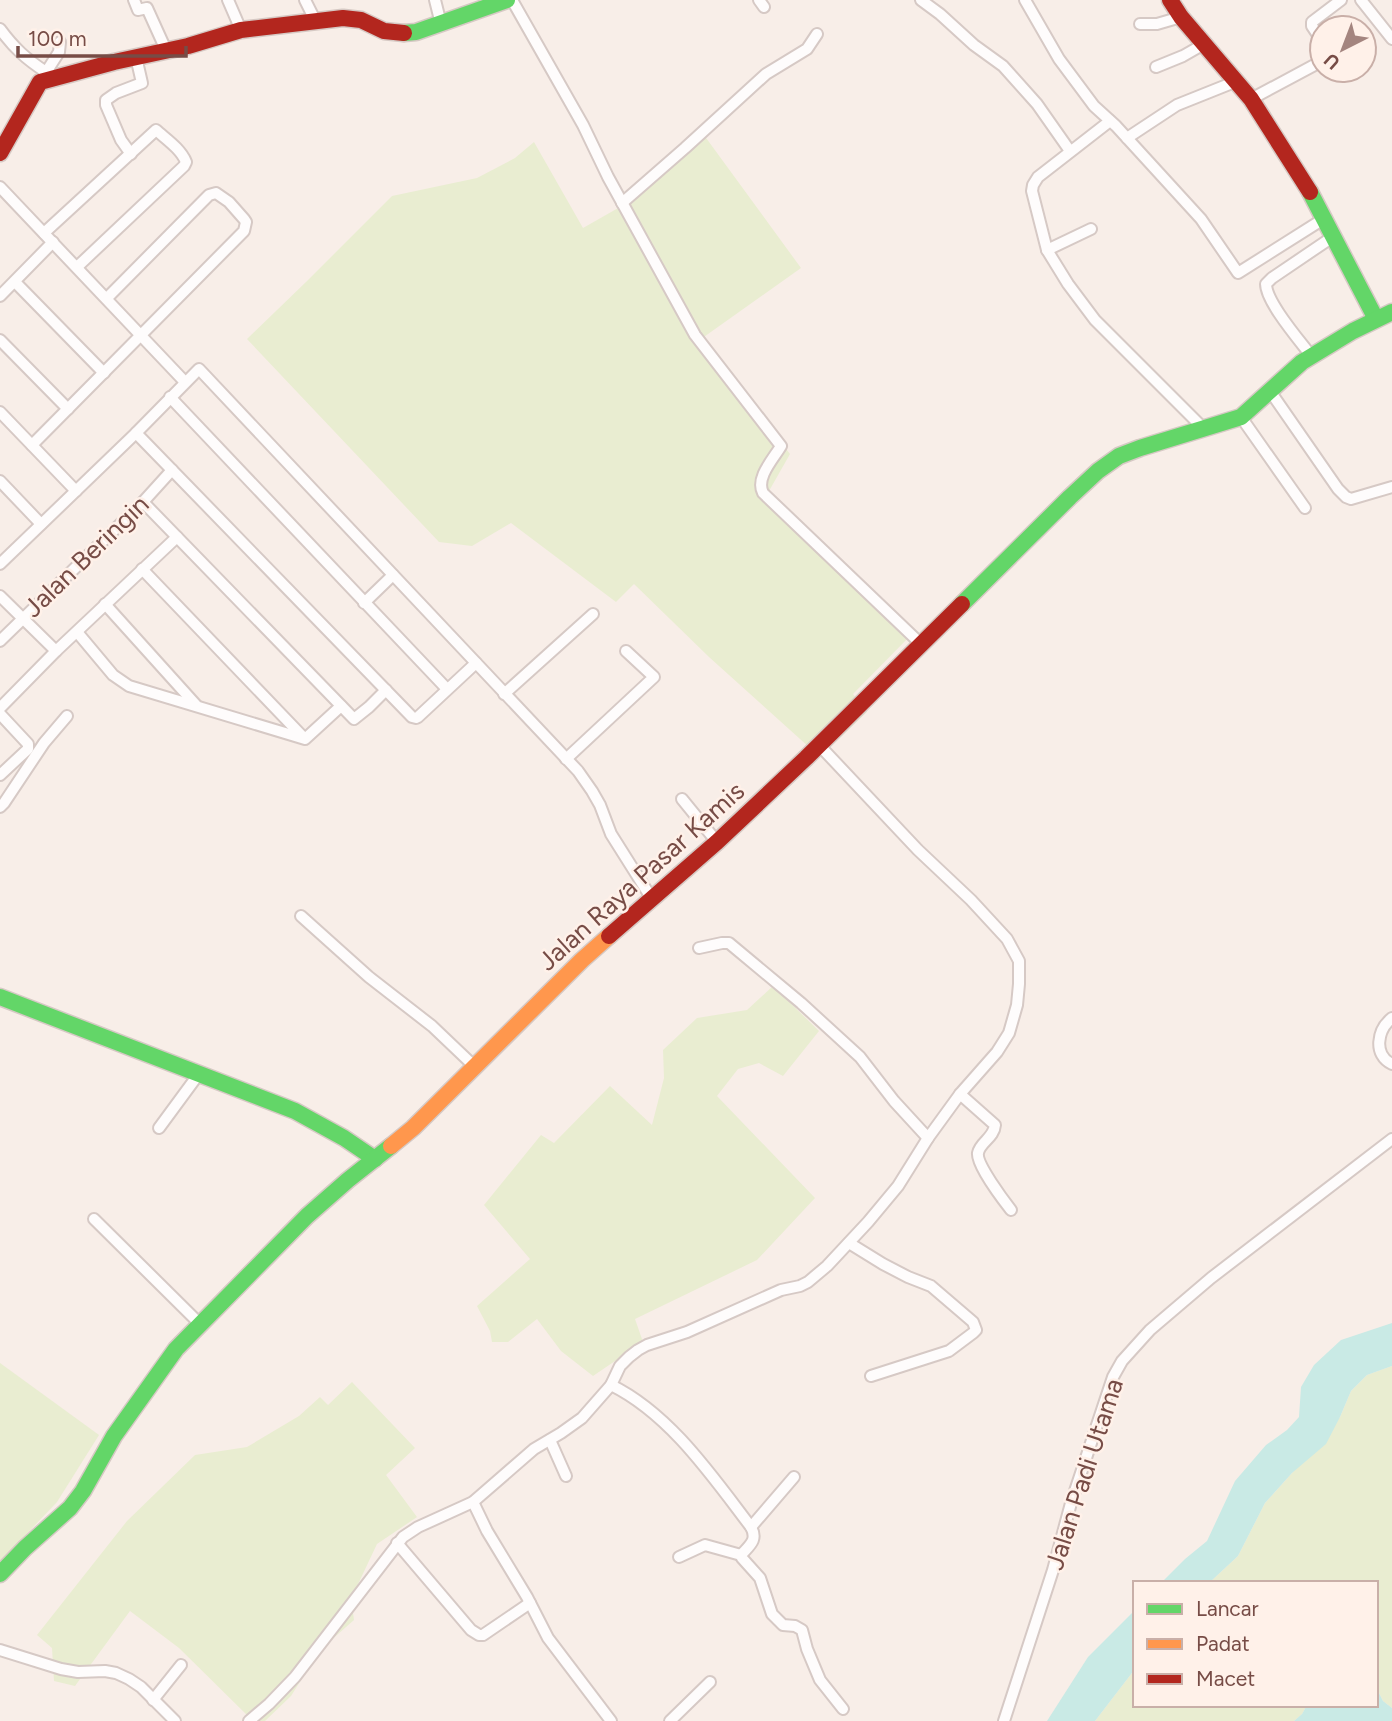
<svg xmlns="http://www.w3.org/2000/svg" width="1392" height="1721" viewBox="0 0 1392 1721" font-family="Figtree,sans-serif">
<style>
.green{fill:#e9edd1}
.water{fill:#c9eae5}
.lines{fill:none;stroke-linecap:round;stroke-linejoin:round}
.street-casing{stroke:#d6c9c5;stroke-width:14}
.fast-casing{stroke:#d6c9c4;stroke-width:19}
.slow-casing{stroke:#d6c9c4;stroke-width:19}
.jam-casing{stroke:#d6c9c4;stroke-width:19}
.street{stroke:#fefcfc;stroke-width:10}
.fast{stroke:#63d668;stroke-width:16}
.slow{stroke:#ff974d;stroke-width:16}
.jam{stroke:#b3261e;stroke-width:16}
.labels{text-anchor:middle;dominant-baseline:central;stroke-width:5;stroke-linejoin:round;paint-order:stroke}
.street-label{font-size:26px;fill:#774c46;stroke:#fff1e9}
</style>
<rect width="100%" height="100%" fill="#f8eee8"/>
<g class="green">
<polygon points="701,131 801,268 701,339 790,454 769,491 913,633 853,694 867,712 820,757 709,657 634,584 616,602 511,523 472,546 439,542 247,339 306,282 392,196 477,178 515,158 534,142 583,228 627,203"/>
<polygon points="773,986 819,1031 783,1076 759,1063 738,1069 717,1096 815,1198 757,1260 635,1319 643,1342 593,1376 561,1351 537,1319 508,1342 492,1342 490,1331 477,1306 530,1259 484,1205 541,1135 554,1143 610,1086 652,1125 664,1078 663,1050 697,1018 747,1010"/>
<polygon points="0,1363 99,1435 57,1502 0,1562"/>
<polygon points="1392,1366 1392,1708 1383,1701 1376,1687 1376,1583 1209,1583 1238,1556 1265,1503 1292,1473 1340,1417 1351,1391 1367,1375"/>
<polygon points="352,1382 415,1448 386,1475 417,1517 377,1544 351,1599 354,1620 320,1650 291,1696 265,1721 253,1721 179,1648 130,1611 75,1686 54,1681 52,1648 37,1635 127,1521 195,1455 247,1447 299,1416 320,1397 328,1405"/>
<polygon points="1135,1669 1135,1705 1307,1705 1302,1714 1294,1721 1095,1721"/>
</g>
<g class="water">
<polygon points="1392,1323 1392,1366 1367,1375 1351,1391 1340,1417 1326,1444 1292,1473 1265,1503 1238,1556 1209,1583 1161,1583 1185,1559 1207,1541 1235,1481 1266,1445 1287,1430 1299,1417 1301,1387 1314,1365 1341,1340"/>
<polygon points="1135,1610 1135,1669 1095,1721 1047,1721 1088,1657"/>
<polygon points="1376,1687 1383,1701 1392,1708 1392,1721 1294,1721 1302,1714 1307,1705 1376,1705"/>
</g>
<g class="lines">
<defs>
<g id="street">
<polyline points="134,0 138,10 147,8 166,50"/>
<polyline points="228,0 241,30"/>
<polyline points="305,0 315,20"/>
<polyline points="435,0 441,24"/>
<path d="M512,0L583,125L608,177L695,335L781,446C774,458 755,478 763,493L922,645"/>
<polyline points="759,0 764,7"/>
<polyline points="921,0 940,14 974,45 1003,66 1037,104 1070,151"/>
<polyline points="1025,0 1059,59 1094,106 1116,126 1201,219 1238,273 1325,218"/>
<polyline points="1361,0 1392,39"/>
<polyline points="1140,24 1157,24 1181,17"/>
<path d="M0,29C14,48 26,59 46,72"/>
<polyline points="1322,41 1312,26 1312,22 1341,0"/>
<polyline points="1156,67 1183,56 1204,44"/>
<polyline points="43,77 59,52 60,42"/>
<polyline points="1251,99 1322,61"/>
<polyline points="1110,121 1038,177 1033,185 1032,191 1047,250 1068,284 1095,320 1204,429"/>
<polyline points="1127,138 1177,105 1237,81"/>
<polyline points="131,154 121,140 106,105 106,100 116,93 142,83 136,57"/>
<polyline points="0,187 185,382"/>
<polyline points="622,203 685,148 766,74 807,49 817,34"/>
<path d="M44,233L156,130C166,139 181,149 186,162L184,166L77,267"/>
<polyline points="1047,250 1091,229"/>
<polyline points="15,282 104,373"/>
<polyline points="0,296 53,242"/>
<polyline points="0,340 68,409"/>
<path d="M1312,357C1300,341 1266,302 1266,284L1272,278L1334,236"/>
<polyline points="1270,391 1338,489 1346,497 1351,499 1392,487"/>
<polyline points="170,397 447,689"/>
<polyline points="0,412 76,491"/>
<polyline points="1241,417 1305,508"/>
<polyline points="136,433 412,717 416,718 418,717 476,663"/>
<polyline points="32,445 244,231 246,222 244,219 229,202 216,193 209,195 107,298"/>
<polyline points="0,481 41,524"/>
<polyline points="143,502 354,719 369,707 386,690"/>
<polyline points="0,564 136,433 199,369 578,771 592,791 600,805 611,834 652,899"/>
<polyline points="142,569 303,737"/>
<polyline points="0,596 56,651"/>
<polyline points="364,603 393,575"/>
<polyline points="105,604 196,705"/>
<polyline points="77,632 113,675 129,686 305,739 341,706"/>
<polyline points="0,641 143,502 172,470"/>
<polyline points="504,694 593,614"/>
<polyline points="0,708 56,651 177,537"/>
<polyline points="0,714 28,744 28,749 0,775"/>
<polyline points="566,759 654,677 626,651"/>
<polyline points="682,799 717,842"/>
<polyline points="0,807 4,803 44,743 67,716"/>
<polyline points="301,916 369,977 432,1026 474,1066"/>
<polyline points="699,948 722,943 729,943 801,1003 860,1057 894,1101 928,1138"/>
<path d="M1392,1018C1377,1030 1373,1055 1392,1064"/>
<path d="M960,1094L995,1125C994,1138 980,1142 978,1153C976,1164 1004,1201 1011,1210"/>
<polyline points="159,1128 198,1075"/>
<polyline points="94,1219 200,1324"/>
<polyline points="849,1243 883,1264 908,1277 931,1286 973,1322 976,1330 973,1333 949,1351 871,1376"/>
<path d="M611,1385C670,1414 712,1476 751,1527C758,1540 750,1545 741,1555L742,1558L760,1578L772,1614L783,1625L795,1626L802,1630L807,1649L820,1680L843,1709"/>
<polyline points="550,1440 566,1476"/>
<polyline points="473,1502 487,1531 527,1597 548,1638 611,1721"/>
<polyline points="751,1527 794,1477"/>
<polyline points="397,1543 471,1630 479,1635 483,1635 530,1603"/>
<polyline points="679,1557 705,1545 741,1555"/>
<polyline points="0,1650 61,1669 78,1672 105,1671 116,1673 129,1679 141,1687 175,1721"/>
<polyline points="153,1700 181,1665"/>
<polyline points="249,1721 269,1704 295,1677 403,1537 418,1527 473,1502 534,1449 561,1433 582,1418 611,1385 620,1366 629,1357 638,1350 647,1345 687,1332 781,1290 800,1286 808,1282 827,1266 868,1222 898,1186 928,1138 960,1094 997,1052 1009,1033 1017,1005 1019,984 1019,961 1007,939 971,900 918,850 820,746"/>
<polyline points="670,1721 710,1682"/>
<polyline points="1004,1721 1053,1570 1071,1503 1113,1377 1122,1361 1150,1330 1211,1278 1392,1139"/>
</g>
<g id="fast">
<polyline points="404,33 416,32 507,0"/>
<polyline points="1310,192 1376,319"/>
<polyline points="962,604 1070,497 1098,471 1119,456 1140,448 1241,417 1302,362 1353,331 1392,312"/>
<polyline points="0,997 295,1111 344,1138 375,1159"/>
<polyline points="0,1574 25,1548 70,1508 83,1491 114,1436 176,1349 307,1216 348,1180 391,1146"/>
</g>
<polyline id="slow" points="391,1146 413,1128 582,960 609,936"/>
<g id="jam">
<polyline points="1170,0 1181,17 1251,99 1310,192"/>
<polyline points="0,153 40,82 114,62 188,46 241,30 343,18 361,20 384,31 404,33"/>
<polyline points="609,936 717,842 806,758 962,604"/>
</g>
</defs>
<use href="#street" class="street-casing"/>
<use href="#fast" class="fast-casing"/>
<use href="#slow" class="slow-casing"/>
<use href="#jam" class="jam-casing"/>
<use href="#street" class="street"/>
<use href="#fast" class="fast"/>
<use href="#slow" class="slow"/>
<use href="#jam" class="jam"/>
</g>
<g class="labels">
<g class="street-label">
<text transform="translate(86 556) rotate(-44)">Jalan Beringin</text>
<text transform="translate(641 876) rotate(-42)">Jalan Raya Pasar Kamis</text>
<text transform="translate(1084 1474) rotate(-72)">Jalan Padi Utama</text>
</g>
</g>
<rect x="1133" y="1581" width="245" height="126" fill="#fff1e9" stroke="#c9afa8" stroke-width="2"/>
<rect x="1147" y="1604" width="35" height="10" fill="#63d668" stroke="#c9afa8" stroke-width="2"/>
<text x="1196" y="1616" font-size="21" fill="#774c46">Lancar</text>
<rect x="1147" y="1639" width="35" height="10" fill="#ff974d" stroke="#c9afa8" stroke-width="2"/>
<text x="1196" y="1651" font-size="21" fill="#774c46">Padat</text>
<rect x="1147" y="1674" width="35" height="10" fill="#b3261e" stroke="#c9afa8" stroke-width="2"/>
<text x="1196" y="1686" font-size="21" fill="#774c46">Macet</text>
<g transform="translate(1343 49) rotate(222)"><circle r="33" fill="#fff1e9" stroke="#c9afa8" stroke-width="2"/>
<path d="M0-5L12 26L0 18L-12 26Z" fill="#a4857f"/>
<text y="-10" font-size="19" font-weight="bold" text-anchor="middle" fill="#774c46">U</text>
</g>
<path d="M18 46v10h168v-10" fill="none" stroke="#774c46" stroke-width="3.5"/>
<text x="28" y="46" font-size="21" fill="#774c46" stroke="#fff1e9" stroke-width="5" paint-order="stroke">100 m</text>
</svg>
